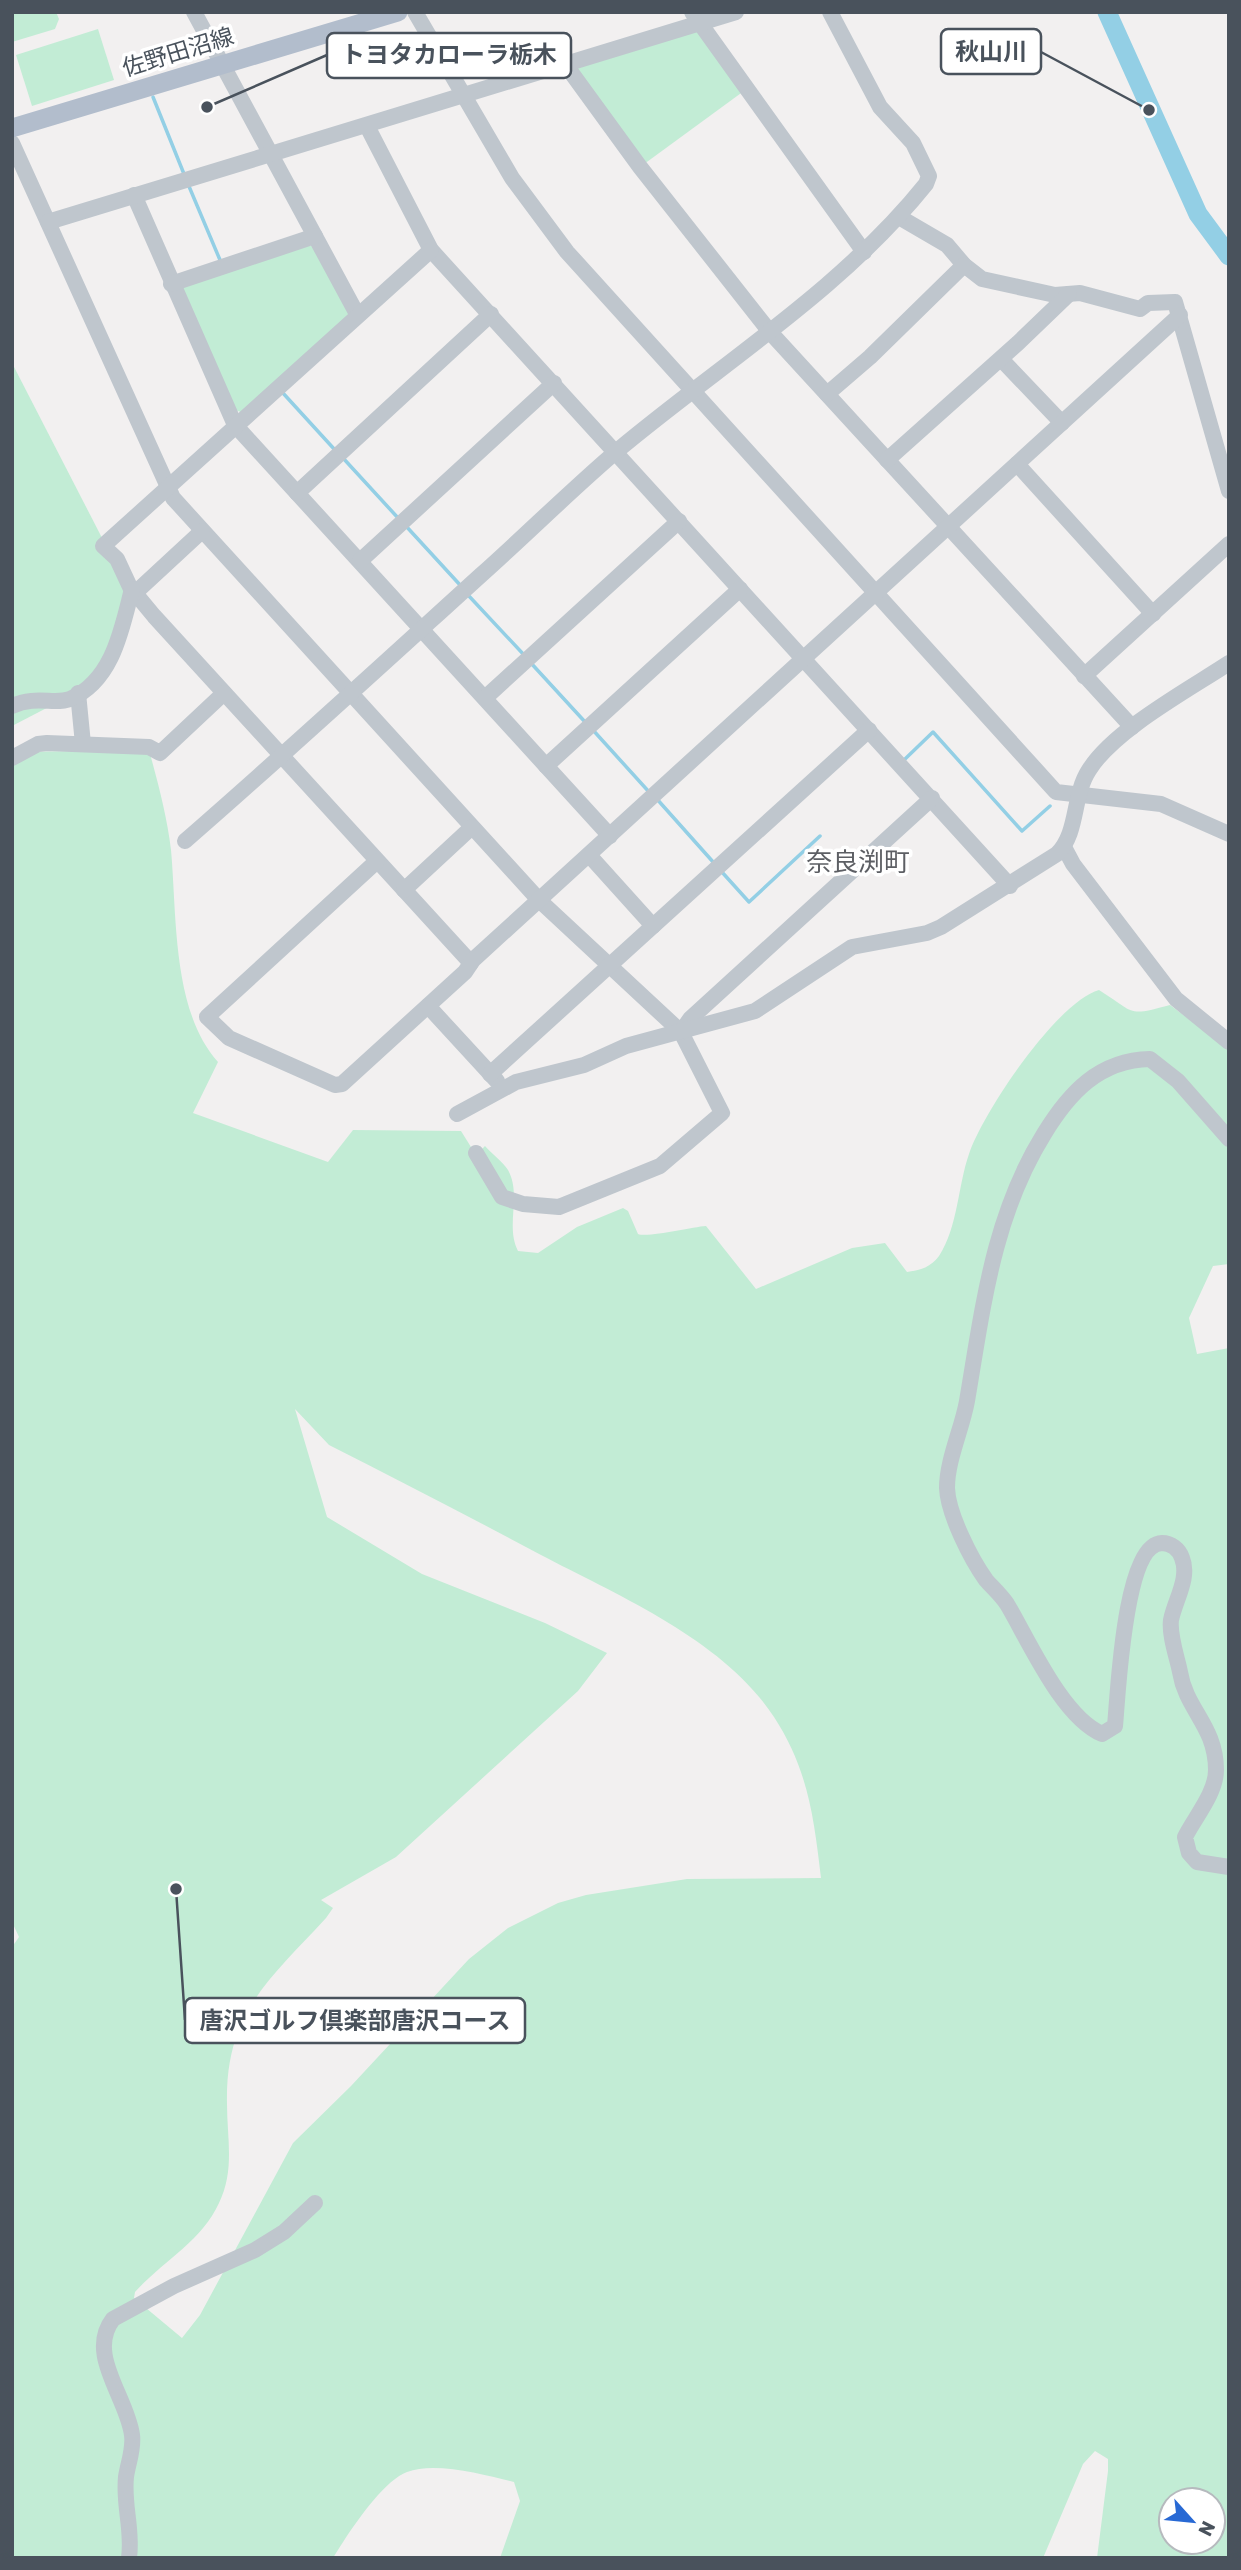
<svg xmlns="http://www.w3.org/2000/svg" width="1241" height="2570" viewBox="0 0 1241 2570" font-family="Rubik,'Noto Sans JP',sans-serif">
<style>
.green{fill:#c2ecd5;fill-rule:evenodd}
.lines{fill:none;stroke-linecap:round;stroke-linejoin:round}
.stream{stroke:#93cfe5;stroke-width:3.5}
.river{stroke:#93cfe5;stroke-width:19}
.minor{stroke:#bfc6cd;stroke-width:16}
.major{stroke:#b2bdcc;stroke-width:19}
.labels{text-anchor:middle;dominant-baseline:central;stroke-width:7;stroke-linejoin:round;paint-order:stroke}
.street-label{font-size:23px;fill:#49525c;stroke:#fff}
.quarter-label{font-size:26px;fill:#5d5f64;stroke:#fff}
.leader{fill:none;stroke:#49525c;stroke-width:2.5}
.callout-dot{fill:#49525c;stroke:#fff;stroke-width:2.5}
.callout{fill:#fff;stroke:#49525c;stroke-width:2.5}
.callout-label{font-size:24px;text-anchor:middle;font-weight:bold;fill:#49525c}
</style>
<rect width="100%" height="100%" fill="#f2f0f0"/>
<g class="green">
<polygon points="12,12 56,12 59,19 55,29 12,42"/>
<polygon points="700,23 748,88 640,167 565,64"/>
<polygon points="98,29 114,80 32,106 16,55"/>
<polygon points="309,245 318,249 350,307 349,318 243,413 233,409 180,292 183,284"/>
<polygon points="12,363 135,602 96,671 64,699 12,726"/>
<path d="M149,750C158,783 167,816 171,850C177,916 172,1011 218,1062L193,1113L328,1162L353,1130L461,1131L476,1155L485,1146C492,1154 503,1162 508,1170C522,1195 505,1226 518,1251L538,1253L577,1227L623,1208L628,1211L638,1234C648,1238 691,1227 706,1226L756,1289L852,1248L885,1243L907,1272C921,1270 931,1267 939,1256C958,1227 958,1185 969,1154C983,1112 1057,1002 1099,990C1136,1013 1126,1017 1170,1005L1229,1049V1264L1213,1266L1189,1318L1197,1354L1229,1348V2558H1097L1108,2471V2459L1095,2451L1083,2464L1043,2558H500L520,2501L514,2482C486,2475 435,2461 407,2472C382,2481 347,2535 333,2558H12V1947L19,1937L12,1922V752ZM295,1409L329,1445C400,1481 470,1517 541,1555C619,1596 724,1640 774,1717C808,1769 814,1818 821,1878L687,1879L586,1895L558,1903L508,1928L469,1959L351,2086L293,2143L200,2315L182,2338L134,2298L135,2292C163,2261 201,2242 219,2203C235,2170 227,2139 227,2104C225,2013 269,1980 326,1918L333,1908L321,1900L396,1857L578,1691L607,1653L545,1623L422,1574L327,1517ZM1171,2500H1213V2542H1171Z"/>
</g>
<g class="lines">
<g class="stream">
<polyline points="153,97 184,174"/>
<polyline points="188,184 220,260"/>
<polyline points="282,392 335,450"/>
<polyline points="343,458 399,519"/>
<polyline points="405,525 461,586"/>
<polyline points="468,595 525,656"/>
<polyline points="530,662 586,723"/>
<polyline points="592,729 650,793"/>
<polyline points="904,760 933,732 1022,831 1050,806"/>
<polyline points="656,798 714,863"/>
<polyline points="721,871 749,902 820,836"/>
</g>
<polyline class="river" points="1107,12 1198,214 1229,256"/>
<g class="minor">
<polyline points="194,12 357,314"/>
<polyline points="415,12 512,178 567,252 1056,792 1161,804 1229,834"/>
<polyline points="692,12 864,252"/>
<polyline points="565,64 640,167 770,332 1132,727"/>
<polyline points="367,126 431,250 1010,886"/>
<polyline points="12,143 173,498 539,900 681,1032 722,1113 660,1166 559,1207 523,1204 502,1197 476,1153"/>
<polyline points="134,195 235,425 610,836"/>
<polyline points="899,217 947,245 964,265 982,279 1055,295 1080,293 1140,309 1148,303 1175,302 1229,491"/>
<polyline points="48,222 736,12"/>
<polyline points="431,250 103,546 117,559 130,587 154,616 471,963"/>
<polyline points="171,284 315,236"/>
<polyline points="1001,359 1062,423"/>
<polyline points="827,394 870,357 964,265"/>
<polyline points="887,460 1018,343 1069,294"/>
<polyline points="1017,464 1153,614"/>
<polyline points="297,493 491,314"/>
<polyline points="360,561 554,383"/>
<polyline points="135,593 202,531"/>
<polyline points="1084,676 1229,544"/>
<polyline points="78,693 83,744"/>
<polyline points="485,698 679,521"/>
<path d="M12,706C36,695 55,705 70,699C113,681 122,628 132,589"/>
<polyline points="12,758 38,744 47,743 149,747 160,753 224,693"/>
<polyline points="546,766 740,589"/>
<path d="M185,841C285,754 383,664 481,575C527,534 571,490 618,450C722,363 841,290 926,184L929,176L913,143L880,107L830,12"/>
<polyline points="1064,847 1073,864 1176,999 1229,1042"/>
<polyline points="589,855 653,926"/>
<polyline points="377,861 207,1017 229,1038 335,1085 342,1084 465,972 473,960 1180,315"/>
<polyline points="404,890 472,827"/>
<polyline points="428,1006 497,1081"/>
<polyline points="681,1032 690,1019 932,798"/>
<polyline points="490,1074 869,730"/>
<path d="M457,1114L516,1082L584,1065L626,1046L755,1011L852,947L927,933L941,927L1057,854C1079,832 1072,796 1089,770C1114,730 1188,690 1229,663"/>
<path d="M1229,1139L1178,1081L1150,1059C1099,1060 1069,1093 1044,1134C993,1216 983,1307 967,1401C962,1429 947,1460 947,1488C948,1514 971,1559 986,1580C993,1588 1001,1595 1007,1604C1029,1641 1062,1717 1102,1734L1115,1726C1118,1695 1124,1544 1162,1543C1171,1543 1179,1549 1182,1558C1190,1578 1175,1600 1171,1620C1169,1635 1177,1657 1180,1672C1186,1710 1216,1726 1216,1770C1216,1793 1195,1817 1185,1837L1189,1853L1197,1862L1229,1867"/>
<path d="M129,2558C133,2530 123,2505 126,2477C128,2463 134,2449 132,2435C127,2397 86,2354 113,2319L174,2286L255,2250L284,2232L315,2203"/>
</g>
<polyline class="major" points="12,128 398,12"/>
</g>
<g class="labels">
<g class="street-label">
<text transform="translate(178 52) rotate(-17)">佐野田沼線</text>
</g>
<g class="quarter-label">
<text x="858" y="862">奈良渕町</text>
</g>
</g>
<path class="leader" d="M1149 110L1041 52M207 107L327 55M176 1889L185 2020"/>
<g class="callout-dot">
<circle cx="1149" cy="110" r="7"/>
<circle cx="207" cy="107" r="7"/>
<circle cx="176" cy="1889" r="7"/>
</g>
<g class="callout">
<rect x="941" y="29" width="100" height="45" rx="7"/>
<rect x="327" y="33" width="244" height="45" rx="7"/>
<rect x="185" y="1998" width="340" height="45" rx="7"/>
</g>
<g class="callout-label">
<text x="991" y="60">秋山川</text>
<text x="449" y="63">トヨタカローラ栃木</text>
<text x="355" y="2029">唐沢ゴルフ倶楽部唐沢コース</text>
</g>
<rect width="1241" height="2570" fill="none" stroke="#49525c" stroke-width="28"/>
<g transform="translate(1192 2521) rotate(117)"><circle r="33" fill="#ffffff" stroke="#b6babe" stroke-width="2"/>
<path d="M0-5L12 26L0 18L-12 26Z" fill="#2869d4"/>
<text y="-10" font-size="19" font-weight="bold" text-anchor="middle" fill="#49525c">N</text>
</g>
</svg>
